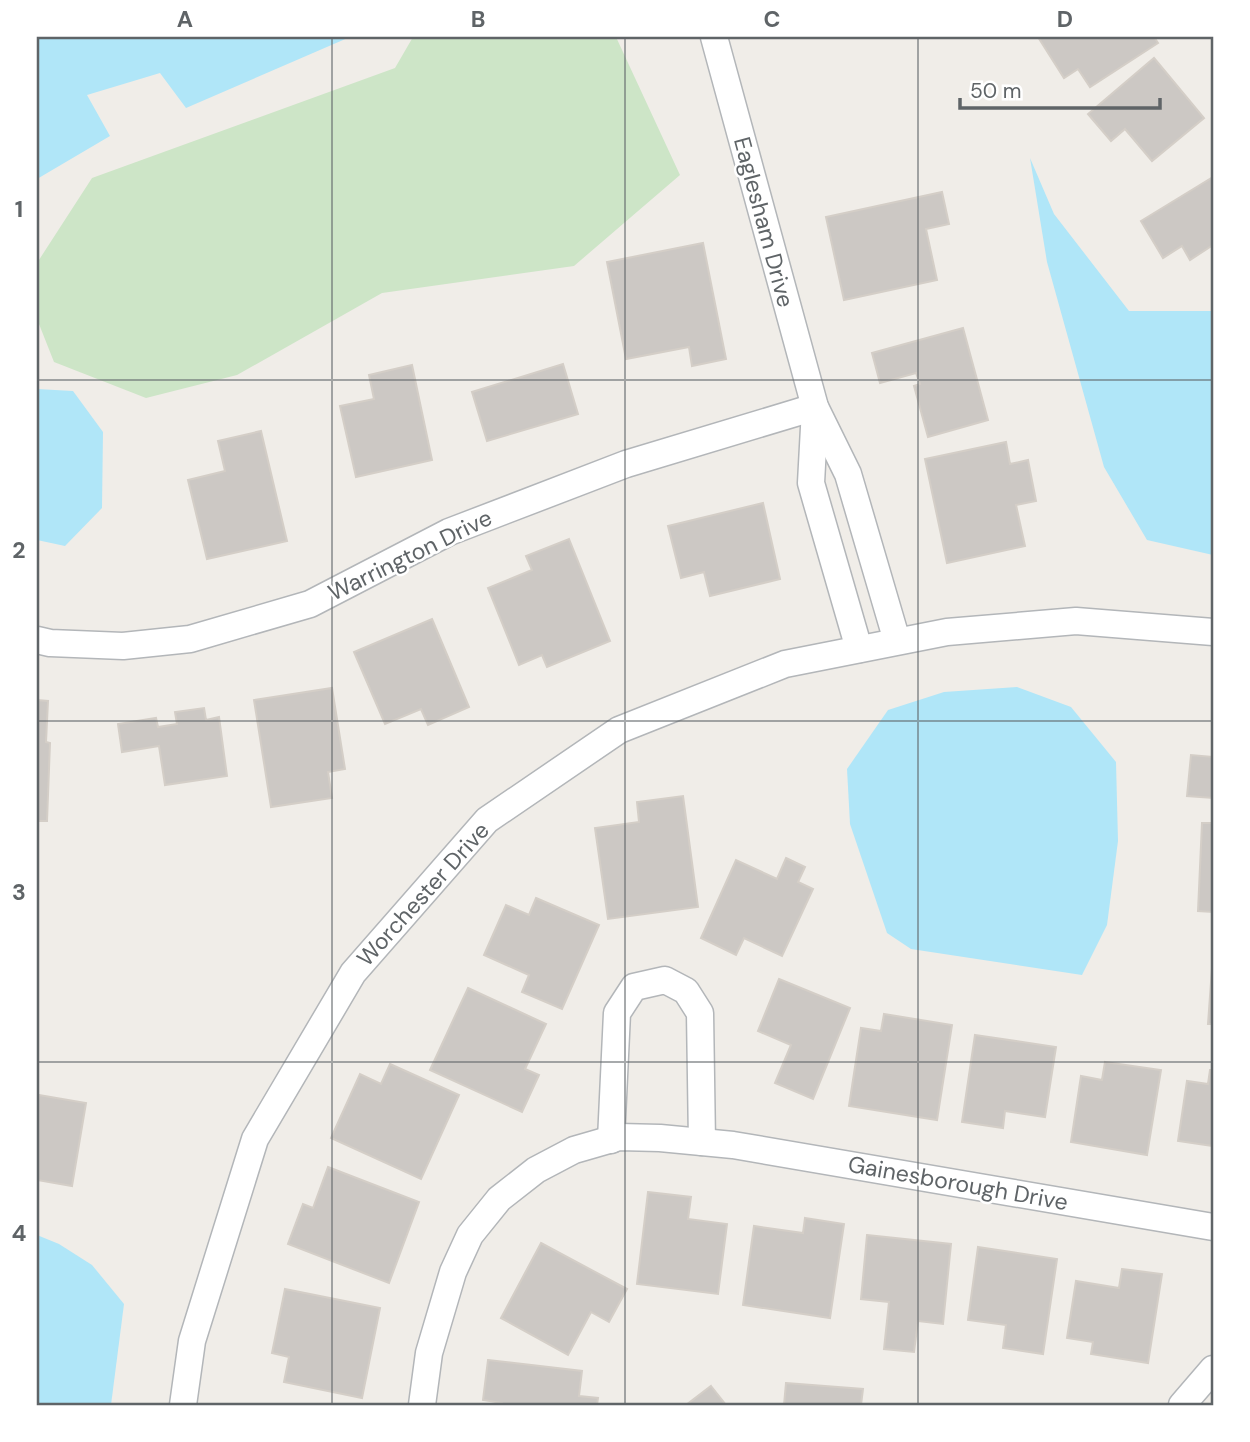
<svg xmlns="http://www.w3.org/2000/svg" width="1250" height="1442" viewBox="0 0 1250 1442" font-family="'DM Sans',sans-serif">
<style>
.green{fill:#cde5c7}
.water{fill:#b0e6f8}
.building{fill:#ccc8c4;stroke:#d4cec7;stroke-width:2}
.lines{fill:none;stroke-linecap:round;stroke-linejoin:round}
.minor-casing{stroke:#b3b6b9;stroke-width:29}
.minor{stroke:#fff;stroke-width:26}
.grid{fill:none;stroke:#5f6467;stroke-width:2;stroke-opacity:0.55}
.labels{text-anchor:middle;dominant-baseline:central;stroke-width:5;stroke-linejoin:round;paint-order:stroke}
.street-label{font-size:23px;fill:#5f6467;stroke:#fff}
.neatline{fill:none;stroke:#5f6467;stroke-width:2.5}
.grid-label{font-size:23px;text-anchor:middle;font-weight:bold;fill:#5f6467}
</style>
<rect width="100%" height="100%" fill="#f0ede8"/>
<polygon class="green" points="413,37 616,37 680,175 574,266 382,293 237,375 146,398 54,362 37,319 37,263 92,178 395,68"/>
<g class="water">
<polygon points="37,37 350,37 186,108 160,73 87,95 110,136 37,179"/>
<polygon points="1030,158 1054,214 1129,311 1213,311 1213,555 1147,540 1104,467 1047,262"/>
<polygon points="37,389 73,391 103,432 102,508 65,546 37,540"/>
<polygon points="1017,687 1071,707 1116,762 1118,841 1107,925 1082,975 911,949 887,933 850,824 847,769 888,710 944,692"/>
<polygon points="37,1235 59,1244 92,1265 124,1304 111,1405 37,1405"/>
</g>
<g class="building">
<polygon points="1038,37 1154,37 1158,43 1090,87 1078,69 1064,78"/>
<polygon points="1154,58 1204,118 1152,161 1125,129 1111,141 1088,114"/>
<polygon points="1213,177 1213,245 1190,260 1182,246 1163,258 1141,221"/>
<polygon points="942,192 949,224 926,229 937,280 844,300 826,217"/>
<polygon points="703,243 726,359 692,366 689,347 626,359 607,262"/>
<polygon points="963,328 988,420 928,437 914,386 920,384 916,373 880,383 872,353"/>
<polygon points="563,364 578,414 487,441 472,392"/>
<polygon points="412,365 432,460 356,477 340,406 374,399 369,375"/>
<polygon points="261,431 287,541 207,559 188,480 225,471 218,441"/>
<polygon points="1006,442 1010,464 1028,460 1036,501 1016,505 1025,546 947,563 925,459"/>
<polygon points="763,503 780,579 710,596 704,572 681,578 668,526"/>
<polygon points="569,539 610,641 547,667 542,655 519,665 488,588 532,570 526,556"/>
<polygon points="432,619 469,707 428,725 421,709 385,724 354,652"/>
<polygon points="332,688 345,769 328,772 332,798 271,807 254,700"/>
<polygon points="37,700 48,701 46,742 50,743 47,821 37,821"/>
<polygon points="204,708 206,720 219,717 227,776 165,785 159,746 122,752 118,724 156,718 158,727 177,724 175,712"/>
<polygon points="1213,750 1213,798 1187,796 1191,755 1213,757"/>
<polygon points="683,796 698,907 608,919 595,828 639,822 637,802"/>
<polygon points="1202,823 1213,823 1213,912 1198,911"/>
<polygon points="786,858 805,867 798,882 813,889 782,956 744,938 736,955 701,938 736,860 777,879"/>
<polygon points="536,898 599,925 562,1009 522,992 529,975 484,955 506,905 529,915"/>
<polygon points="1213,954 1213,1024 1208,1024"/>
<polygon points="779,979 850,1008 813,1099 775,1083 791,1045 758,1031"/>
<polygon points="468,988 546,1024 525,1069 539,1075 522,1112 430,1070"/>
<polygon points="884,1014 952,1025 937,1120 849,1106 861,1028 881,1031"/>
<polygon points="975,1035 1056,1047 1045,1117 1005,1111 1003,1128 962,1122"/>
<polygon points="1105,1062 1161,1070 1147,1155 1071,1142 1081,1076 1102,1080"/>
<polygon points="390,1064 459,1095 421,1179 331,1138 360,1074 381,1084"/>
<polygon points="1210,1070 1213,1070 1213,1146 1178,1141 1187,1081 1208,1084"/>
<polygon points="39,1095 86,1103 72,1186 37,1180 37,1107"/>
<polygon points="328,1167 419,1202 389,1283 288,1244 303,1204 313,1208"/>
<polygon points="648,1192 691,1197 688,1219 727,1224 718,1294 637,1284"/>
<polygon points="805,1218 844,1224 830,1318 743,1305 754,1226 803,1233"/>
<polygon points="867,1235 951,1244 943,1324 918,1321 914,1352 884,1349 889,1302 861,1299"/>
<polygon points="541,1243 627,1289 609,1322 591,1312 568,1355 501,1318"/>
<polygon points="978,1247 1057,1259 1043,1354 1003,1348 1006,1325 968,1320"/>
<polygon points="1122,1269 1162,1274 1148,1363 1091,1354 1093,1342 1067,1338 1076,1281 1119,1288"/>
<polygon points="285,1289 380,1308 362,1398 284,1382 289,1357 272,1353"/>
<polygon points="488,1360 582,1371 579,1396 598,1398 597,1405 502,1405 502,1403 483,1400"/>
<polygon points="786,1383 863,1389 861,1405 784,1405"/>
<polygon points="711,1386 726,1405 686,1405"/>
</g>
<g class="lines">
<defs>
<g id="minor">
<polyline points="714,37 815,407 848,474 897,641"/>
<polyline points="815,409 811,483 859,649"/>
<polyline points="37,640 50,643 123,646 190,639 310,604 449,532 626,464 815,407"/>
<polyline points="611,1140 617,1013 634,987 665,980 686,991 700,1013 702,1142"/>
<polyline points="183,1405 192,1341 255,1139 353,973 487,820 619,730 785,664 947,632 1076,621 1213,632"/>
<polyline points="422,1405 429,1353 453,1272 470,1235 499,1199 536,1170 574,1150 619,1137 660,1138 733,1145 1213,1227"/>
<polyline points="1182,1405 1213,1369"/>
</g>
</defs>
<use href="#minor" class="minor-casing"/>
<use href="#minor" class="minor"/>
</g>
<path class="grid" d="M332,37V1405M625,37V1405M918,37V1405M37,380H1213M37,721H1213M37,1062H1213"/>
<g class="labels">
<g class="street-label">
<text transform="translate(764 222) rotate(75)">Eaglesham Drive</text>
<text transform="translate(410 555) rotate(-26)">Warrington Drive</text>
<text transform="translate(423 894) rotate(-48)">Worchester Drive</text>
<text transform="translate(958 1183) rotate(10)">Gainesborough Drive</text>
</g>
</g>
<rect width="1250" height="1442" fill="none" stroke="#ffffff" stroke-width="77"/>
<path d="M960 98v10h200v-10" fill="none" stroke="#5f6467" stroke-width="3.5"/>
<text x="970" y="98" font-size="21" fill="#5f6467" stroke="#ffffff" stroke-width="5" paint-order="stroke">50 m</text>
<rect x="38" y="38" width="1174" height="1366" class="neatline"/>
<g class="grid-label">
<text x="185" y="27">A</text>
<text x="478" y="27">B</text>
<text x="772" y="27">C</text>
<text x="1065" y="27">D</text>
<text x="19" y="217">1</text>
<text x="19" y="558">2</text>
<text x="19" y="900">3</text>
<text x="19" y="1241">4</text>
</g>
</svg>
